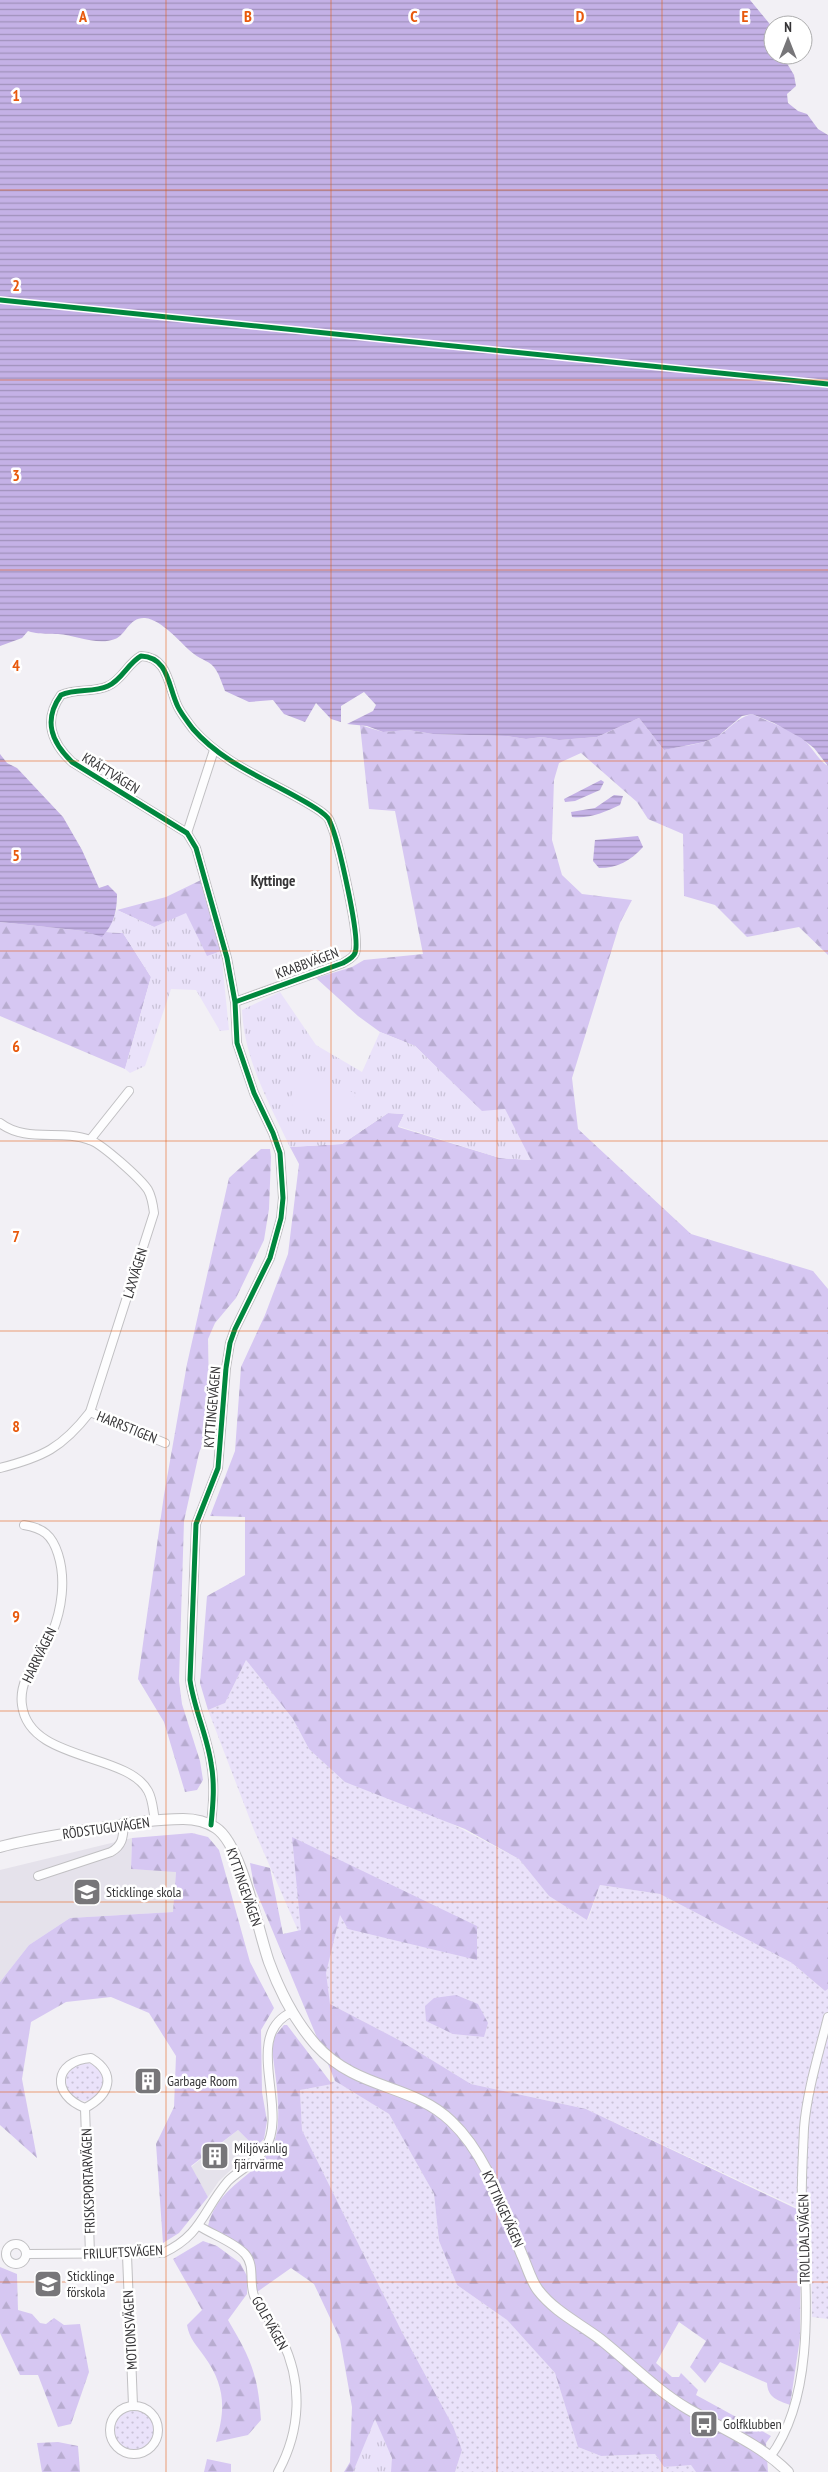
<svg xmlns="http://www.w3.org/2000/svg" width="828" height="2472" viewBox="0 0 828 2472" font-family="'PT Sans Narrow',sans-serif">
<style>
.built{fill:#e5e2eb}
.grass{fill:url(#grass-dots)}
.forest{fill:url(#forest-firs)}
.park{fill:url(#park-tufts)}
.pitch{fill:#eae2fa}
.water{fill:url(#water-rules)}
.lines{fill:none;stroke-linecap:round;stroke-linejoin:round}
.ferry{stroke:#451e72;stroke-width:1;stroke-dasharray:6 5;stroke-linecap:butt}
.minor-casing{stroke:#c1c0c3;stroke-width:10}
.tertiary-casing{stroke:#c1c0c3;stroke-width:12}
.minor{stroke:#fdfdfe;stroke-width:8}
.tertiary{stroke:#fdfdfe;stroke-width:10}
.cycleway-casing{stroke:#fff;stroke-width:8}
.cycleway{stroke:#00873e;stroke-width:5}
.grid{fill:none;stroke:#e8590c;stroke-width:1;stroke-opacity:0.55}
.labels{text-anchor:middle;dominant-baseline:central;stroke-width:5;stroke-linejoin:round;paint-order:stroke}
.street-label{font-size:14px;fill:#353436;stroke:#fff}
.poi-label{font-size:14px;fill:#353436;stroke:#fff;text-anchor:start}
.neighbourhood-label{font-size:15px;font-weight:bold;fill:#353436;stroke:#fff}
.grid-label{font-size:16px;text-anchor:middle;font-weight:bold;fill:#e8590c;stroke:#fff;stroke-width:5;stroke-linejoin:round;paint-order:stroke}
</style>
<defs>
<pattern id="grass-dots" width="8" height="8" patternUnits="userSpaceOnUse" patternTransform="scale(1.25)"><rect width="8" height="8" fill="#eae2fa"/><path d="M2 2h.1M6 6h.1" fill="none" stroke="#c9c2d7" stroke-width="1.8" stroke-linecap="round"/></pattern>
<pattern id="forest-firs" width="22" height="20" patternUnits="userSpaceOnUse" patternTransform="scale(1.25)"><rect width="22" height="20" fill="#d6c7f2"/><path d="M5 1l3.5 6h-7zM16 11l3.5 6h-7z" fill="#b8acd0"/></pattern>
<pattern id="park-tufts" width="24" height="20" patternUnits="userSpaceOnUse" patternTransform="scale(1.25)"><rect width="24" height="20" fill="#eae2fa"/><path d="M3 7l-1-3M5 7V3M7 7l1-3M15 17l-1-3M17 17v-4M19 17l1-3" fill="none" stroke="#c9c2d7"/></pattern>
<pattern id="water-rules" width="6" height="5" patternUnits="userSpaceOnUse" patternTransform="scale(1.25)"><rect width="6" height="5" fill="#c4b1e6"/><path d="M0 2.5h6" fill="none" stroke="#a091bb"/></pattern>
</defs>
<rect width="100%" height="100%" fill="#f2f0f5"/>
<g class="built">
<polygon points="132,1838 131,1869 176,1871 174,1912 70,1918 29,1945 0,1982 0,1870"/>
<polygon points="238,2130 255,2147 219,2181 208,2197 191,2167"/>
</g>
<g class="grass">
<polygon points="246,1660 293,1719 309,1749 519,1859 549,1896 588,1920 600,1885 660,1894 792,1963 825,1991 828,1989 828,2319 812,2317 811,2214 586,2109 471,2084 399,2040 330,2004 254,1830 208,1710 225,1703"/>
<circle cx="85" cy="2082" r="19"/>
<polygon points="335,2081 389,2114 434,2194 439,2241 457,2285 507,2320 555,2373 578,2447 601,2456 655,2454 664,2467 691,2464 696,2472 455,2472 462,2450 453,2426 402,2332 302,2130 300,2090"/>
<circle cx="134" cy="2430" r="20"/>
</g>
<g class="forest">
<path d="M752,714C769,722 788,728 804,740C813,748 819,761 828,766V955L799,927L747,937L715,905L684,896L683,834L648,819L637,802L581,753L559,763L554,780L552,840L562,875L582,894L632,900L620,923L572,1078L578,1129L691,1234L813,1271L828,1289V1989L825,1991L792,1963L660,1894L600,1885L587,1920L549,1896L519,1859L465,1829L345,1782L309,1749L293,1719L246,1660L225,1703L208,1710L200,1683L207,1596L245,1575V1517L210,1516L235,1451L241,1367L265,1315L288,1254L299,1164L290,1147L342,1144L388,1113L404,1114L398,1127L500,1158L530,1160L415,1046L380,1032L358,1016L316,978L352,967L364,960L423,954L395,811L369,809L360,725L383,732L408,730L433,734L506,736L526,739L542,737L559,740L597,737L639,718L664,750C680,746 700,745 715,738C729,730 736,718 752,714Z"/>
<polygon points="201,880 221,951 207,957 154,927 117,910 166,897"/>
<polygon points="0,922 84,931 102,936 106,932 123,933 151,977 125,1069 0,1016"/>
<polygon points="261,1149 270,1149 271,1157 269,1209 264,1240 236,1298 215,1323 208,1339 209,1394 212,1421 199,1453 184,1521 179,1681 182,1704 200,1761 203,1780 197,1790 185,1792 164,1722 138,1679 164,1495 187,1364 229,1178"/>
<polygon points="192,1833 208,1837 219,1850 250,1962 274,2008 261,2030 262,2092 267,2121 264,2139 255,2147 238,2130 191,2166 208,2197 179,2233 163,2243 156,2144 174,2107 176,2056 149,2013 111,1997 66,2002 31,2022 22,2079 37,2158 0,2125 0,1982 29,1945 70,1918 173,1912 176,1872 131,1869 132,1838"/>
<path d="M292,1837L477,1926V1960L348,1929L340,1915L326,1973L330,2004L399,2040L471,2084L586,2109L801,2211L800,2338L790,2405C777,2400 768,2398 767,2383L720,2362L705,2383L690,2367L706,2341L679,2322L656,2363L672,2377H679L681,2373L698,2390L696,2395L771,2436L766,2443L768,2472H696L691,2465L664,2467L655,2454L601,2456L578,2447L555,2373L507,2320L457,2285L439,2241L434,2194L389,2114L335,2081L254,1886L250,1863L270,1868L283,1934L301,1930Z"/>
<polygon points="456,1995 478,2004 488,2023 484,2037 453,2034 426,2021 425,2006 434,1998"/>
<path d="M284,2025H287L332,2084L300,2090L302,2130L402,2332L453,2426L462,2450L455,2472H344L350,2462L352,2407L340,2339L314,2284L291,2268L257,2292L255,2267L251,2257L208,2226C217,2187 254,2177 271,2149C285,2126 275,2075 272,2049L275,2036Z"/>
<path d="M203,2241L217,2246L240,2263L247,2276V2294L228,2320C251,2359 258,2374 261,2420L248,2435L216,2442C226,2408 225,2385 204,2356C197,2346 189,2338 187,2325L202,2310L173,2259Z"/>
<polygon points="0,2267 17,2274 18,2310 32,2314 40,2323 46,2324 54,2318 64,2325 80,2324 89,2372 71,2424 58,2427 38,2375 20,2375 0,2333"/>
<polygon points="58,2442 78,2446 80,2472 42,2472 37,2443"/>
<polygon points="207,2459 231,2464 231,2472 204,2472"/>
</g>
<g class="park">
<polygon points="117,910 154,927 186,913 207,956 221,951 229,1030 220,1031 196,990 171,989 145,1066 130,1073 125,1069 151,977 123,933 106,932"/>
<path d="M280,992L316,1045L362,1072L380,1032L415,1046L482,1111L505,1109L531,1160L500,1158L398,1126L404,1114L388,1113L342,1144L290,1147C269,1103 244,1059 242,1010Z"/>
<polygon points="375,2419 392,2458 391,2472 353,2472"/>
</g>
<polygon class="pitch" points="303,1070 356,1094 341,1127 288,1103"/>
<g class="water">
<path d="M0,0H750L773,28V55H782L794,75L796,86L787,94L788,103L798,111L807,114L818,129L828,135V766L814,748L801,738L774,723L752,714L742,716L717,737L704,742L664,750L639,718L597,737L559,740L542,737L526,739L506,736L433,734L408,730L383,732L367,726L347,724L373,711L376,705L364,692L341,706V722L331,719L316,703L305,722L284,714L273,700L249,702L225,691C222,684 220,676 216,670C211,661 201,660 194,654C181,644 163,620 145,618C129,617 126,635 115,639C97,646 76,635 58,634C46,633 40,635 28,631L22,638L0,646Z"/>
<path d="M0,754L7,763L17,768L63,817L82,850L99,888L108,885L117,894C117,911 114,924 102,937L84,931L0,922Z"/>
<polygon points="601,780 604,782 600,790 575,801 565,802 564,799"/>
<path d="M614,795L623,796L620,805C605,812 590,819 572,817L571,812L595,808Z"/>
<path d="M638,836L643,847C630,861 618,868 599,868L593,861L595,840Z"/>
</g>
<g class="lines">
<polyline class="ferry" points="0,300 828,384"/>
<defs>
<g id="minor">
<polyline points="187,833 214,750"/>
<path d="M0,1123C26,1143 61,1129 90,1140C102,1144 141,1179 148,1190C152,1197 153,1205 154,1213L90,1412C62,1448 43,1457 0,1468"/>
<polyline points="90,1140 129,1091"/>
<polyline points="90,1412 165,1443"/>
<path d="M24,1525C43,1528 52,1535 58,1554C66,1579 62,1609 52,1633C41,1656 18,1678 22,1705C29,1762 127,1752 148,1791C153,1800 153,1811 155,1821"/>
<path d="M211,1825C213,1805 215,1784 211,1763C207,1735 194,1709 190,1680L196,1524L218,1468L226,1368L230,1343L235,1329L270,1258L281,1218L283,1198L280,1153L273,1133L254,1093L237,1043L235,1002L227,958L196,848L187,833L72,762C51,742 43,720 61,695C76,688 93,693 108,686C122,680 128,663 141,656C169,657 168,687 178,707C182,715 188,722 193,729C227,768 278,783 320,811C324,814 329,817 330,822C338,839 361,939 355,953C353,958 348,960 343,963L235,1002"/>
<path d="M38,1876L111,1852C123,1845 123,1837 124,1824"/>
<path d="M91,2058C117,2074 110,2095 85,2108C51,2095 53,2061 91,2058Z"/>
<polyline points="85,2108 90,2254"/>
<path d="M199,2226C213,2235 234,2242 245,2254C256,2266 248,2285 255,2298C263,2312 274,2325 282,2340C303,2383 301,2430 278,2472"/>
<circle cx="16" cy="2254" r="10"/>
<path d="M26,2254L163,2253C202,2235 203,2210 228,2181C239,2170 257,2162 265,2149C290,2110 241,2035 292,2012"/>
<polyline points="127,2255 133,2405"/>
<circle cx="134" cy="2430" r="24"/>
<path d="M770,2457C818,2393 805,2284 802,2208C801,2182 803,2155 804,2128C807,2091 819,2053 828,2017"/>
</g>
<path id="tertiary" d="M0,1847C29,1839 59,1835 88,1830C120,1825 152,1819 183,1819C194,1819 207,1822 216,1828C242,1845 258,1931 269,1962C280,1992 295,2021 316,2045C358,2091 411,2083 451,2121C488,2156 503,2209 522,2255C527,2266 531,2281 538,2290C555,2312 579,2323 600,2339C629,2362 656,2390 688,2409C721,2428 760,2444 788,2472"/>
</defs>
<use href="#minor" class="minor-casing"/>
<use href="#tertiary" class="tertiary-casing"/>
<use href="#minor" class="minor"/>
<use href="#tertiary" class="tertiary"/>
<defs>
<g id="cycleway">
<polyline points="0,300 828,384"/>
<path d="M211,1825C213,1805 215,1784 211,1763C207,1735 194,1709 190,1680L196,1524L218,1468L226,1368L230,1343L235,1329L270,1258L281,1218L283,1198L280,1153L273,1133L254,1093L237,1043L235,1002L227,958L196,848L187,833L72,762C51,742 43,720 61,695C76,688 93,693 108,686C122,680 128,663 141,656C169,657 168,687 178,707C182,715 188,722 193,729C227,768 278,783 320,811C324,814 329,817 330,822C338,839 361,939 355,953C353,958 348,960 343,963L235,1002"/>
</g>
</defs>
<use href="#cycleway" class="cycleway-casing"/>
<use href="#cycleway" class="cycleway"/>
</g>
<path class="grid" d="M166,0V2472M331,0V2472M497,0V2472M662,0V2472M0,190H828M0,380H828M0,570H828M0,761H828M0,951H828M0,1141H828M0,1331H828M0,1521H828M0,1711H828M0,1902H828M0,2092H828M0,2282H828"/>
<defs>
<symbol id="school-square" viewBox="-11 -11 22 22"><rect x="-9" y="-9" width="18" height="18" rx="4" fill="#777679" stroke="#fff"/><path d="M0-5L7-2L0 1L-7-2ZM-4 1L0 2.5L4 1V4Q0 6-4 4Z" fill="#fff"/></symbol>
<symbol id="building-square" viewBox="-11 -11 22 22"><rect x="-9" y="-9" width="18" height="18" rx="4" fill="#777679" stroke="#fff"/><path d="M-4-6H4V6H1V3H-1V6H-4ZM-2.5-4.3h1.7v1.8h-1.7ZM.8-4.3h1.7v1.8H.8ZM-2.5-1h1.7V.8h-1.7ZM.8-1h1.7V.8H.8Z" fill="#fff"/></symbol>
<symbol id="bus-square" viewBox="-11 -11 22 22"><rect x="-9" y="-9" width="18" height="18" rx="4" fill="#777679" stroke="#fff"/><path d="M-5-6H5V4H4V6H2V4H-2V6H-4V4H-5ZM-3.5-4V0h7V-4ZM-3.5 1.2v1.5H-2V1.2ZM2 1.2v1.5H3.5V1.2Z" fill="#fff"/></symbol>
</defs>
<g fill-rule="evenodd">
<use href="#school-square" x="71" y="1876" width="32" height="32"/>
<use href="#building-square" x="132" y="2065" width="32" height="32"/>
<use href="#building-square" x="199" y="2140" width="32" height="32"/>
<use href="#school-square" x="32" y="2268" width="32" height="32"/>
<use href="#bus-square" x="688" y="2408" width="32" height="32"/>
</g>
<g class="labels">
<g class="street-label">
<text transform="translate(111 773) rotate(32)">KRÄFTVÄGEN</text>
<text transform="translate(307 963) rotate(-20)">KRABBVÄGEN</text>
<text transform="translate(135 1273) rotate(-73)">LAXVÄGEN</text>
<text transform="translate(212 1407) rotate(-85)">KYTTINGEVÄGEN</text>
<text transform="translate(127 1427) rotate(22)">HARRSTIGEN</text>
<text transform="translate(39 1655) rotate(-64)">HARRVÄGEN</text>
<text transform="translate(106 1828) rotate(-8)">RÖDSTUGUVÄGEN</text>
<text transform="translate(244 1887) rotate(71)">KYTTINGEVÄGEN</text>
<text transform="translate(88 2181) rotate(-92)">FRISKSPORTARVÄGEN</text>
<text transform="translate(503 2209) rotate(66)">KYTTINGEVÄGEN</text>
<text transform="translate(804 2239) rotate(-91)">TROLLDALSVÄGEN</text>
<text transform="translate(123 2252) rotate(-3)">FRILUFTSVÄGEN</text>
<text transform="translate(270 2323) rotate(61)">GOLFVÄGEN</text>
<text transform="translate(130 2330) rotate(-93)">MOTIONSVÄGEN</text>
</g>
<g class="poi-label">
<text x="106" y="1892">Sticklinge skola</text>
<text x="167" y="2081">Garbage Room</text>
<text x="234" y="2148">Miljövänlig<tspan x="234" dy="16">fjärrvärme</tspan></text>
<text x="67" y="2276">Sticklinge<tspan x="67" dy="16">förskola</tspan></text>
<text x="723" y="2424">Golfklubben</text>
</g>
<g class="neighbourhood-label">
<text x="273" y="880">Kyttinge</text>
</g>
</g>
<g class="grid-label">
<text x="83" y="22">A</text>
<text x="248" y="22">B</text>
<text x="414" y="22">C</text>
<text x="580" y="22">D</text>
<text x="745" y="22">E</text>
<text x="16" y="101">1</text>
<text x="16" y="291">2</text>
<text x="16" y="481">3</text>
<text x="16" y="671">4</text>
<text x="16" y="861">5</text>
<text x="16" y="1052">6</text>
<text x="16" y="1242">7</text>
<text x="16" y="1432">8</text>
<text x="16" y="1622">9</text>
</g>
<g transform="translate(788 40)"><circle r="24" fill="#ffffff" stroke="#aeaeaf"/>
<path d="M0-4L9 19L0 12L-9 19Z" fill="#777679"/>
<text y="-8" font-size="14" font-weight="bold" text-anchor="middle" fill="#353436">N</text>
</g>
</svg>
